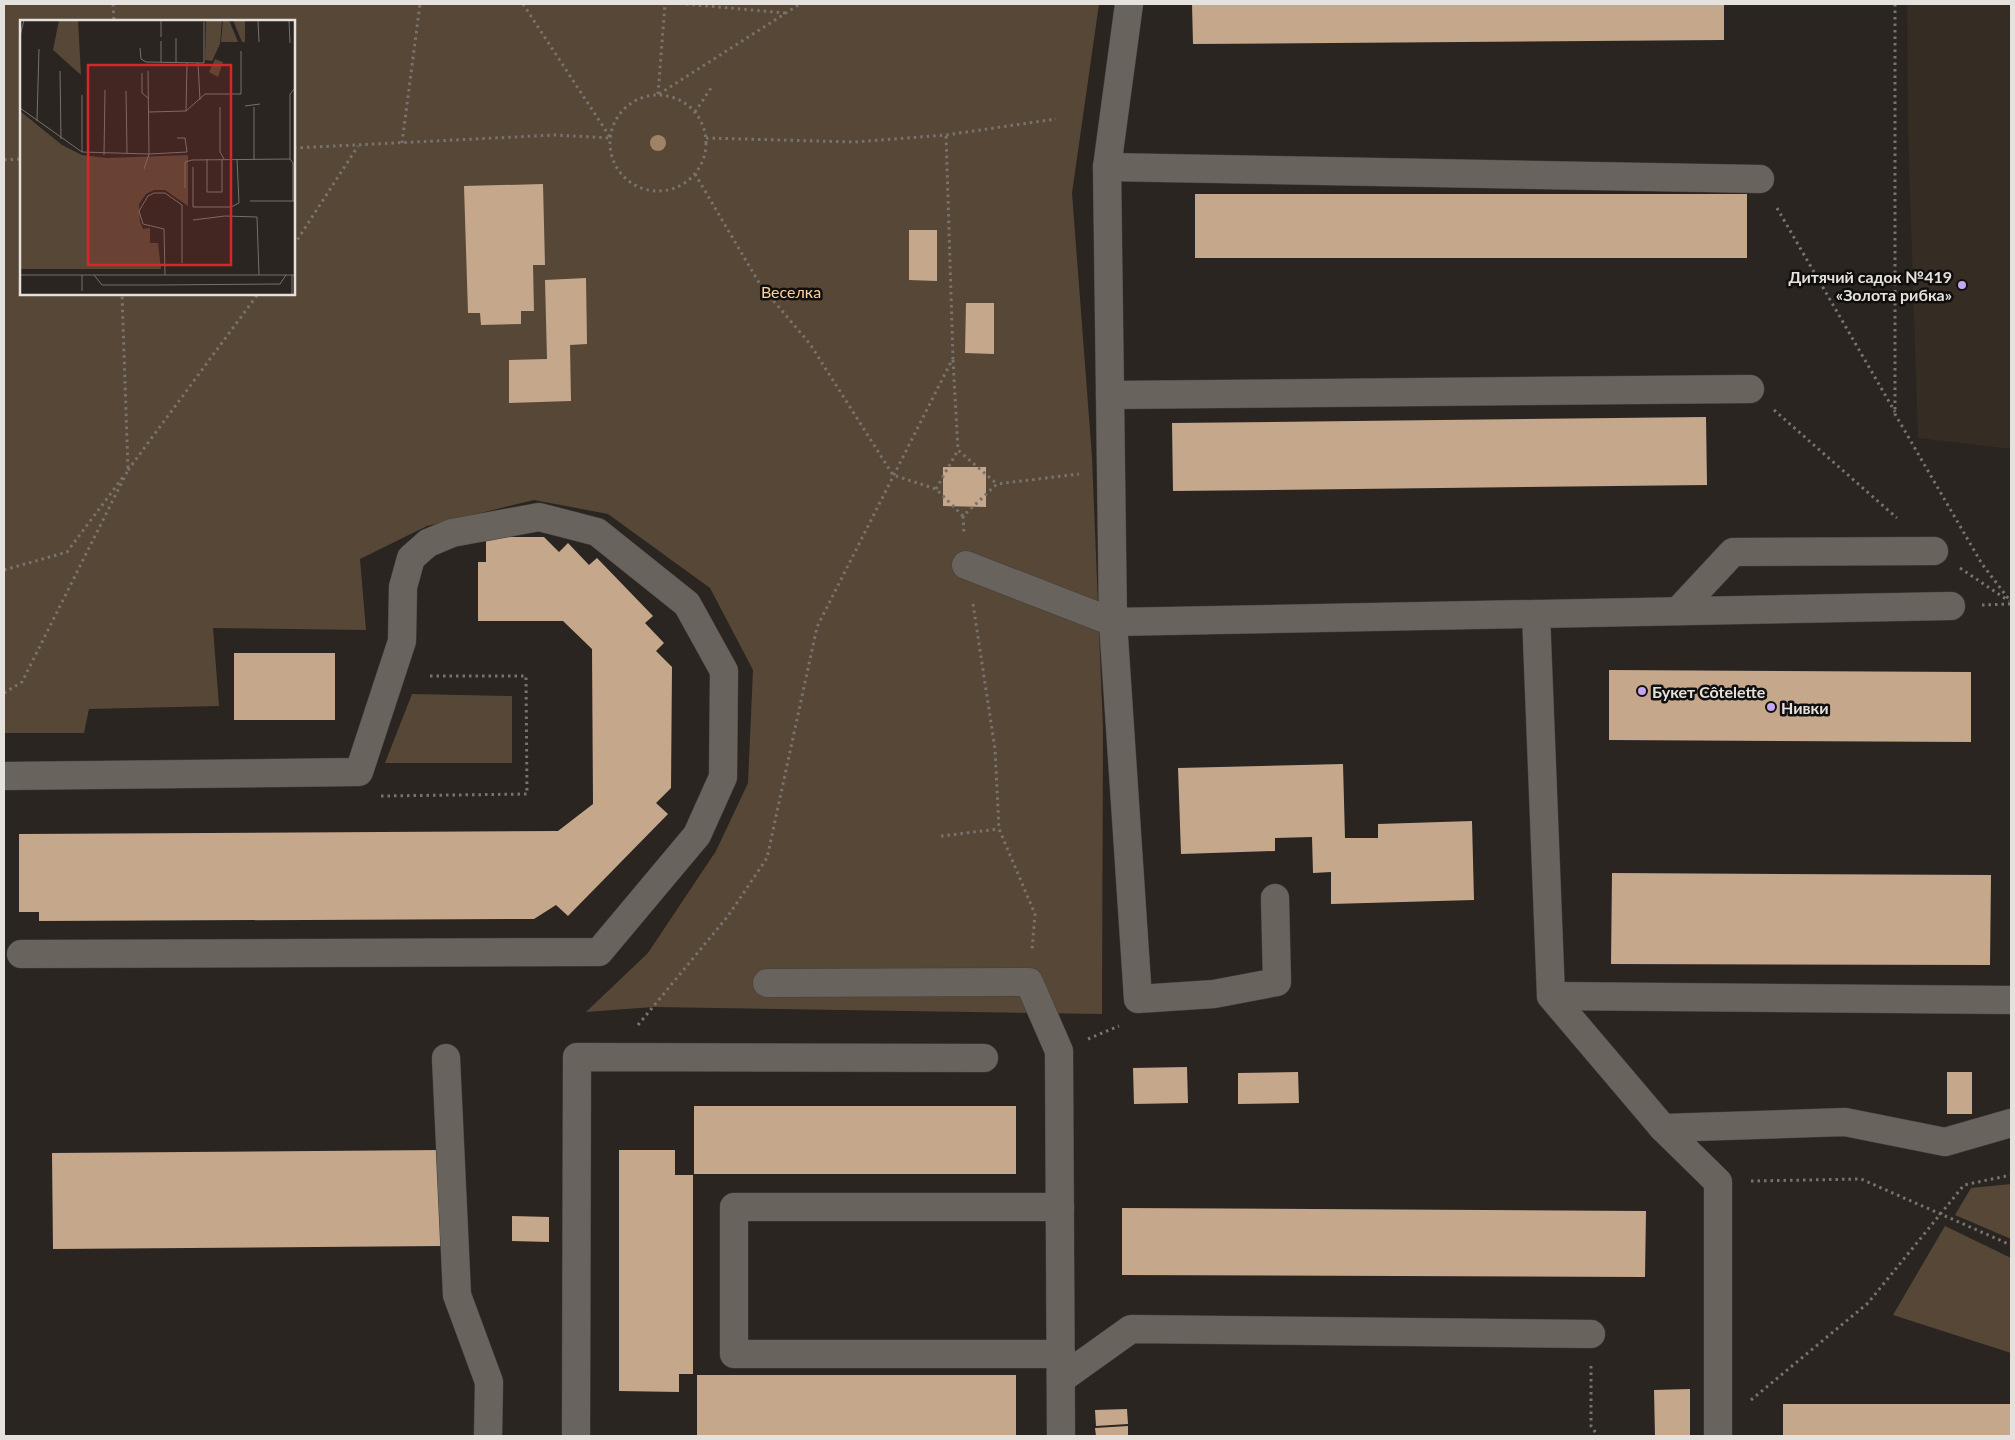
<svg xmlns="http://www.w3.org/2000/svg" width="2015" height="1440" viewBox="0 0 2015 1440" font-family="Lato,sans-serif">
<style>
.built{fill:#352c23}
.green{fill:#574737;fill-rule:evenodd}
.building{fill:#c5a88c}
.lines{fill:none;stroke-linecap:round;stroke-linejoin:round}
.minor-casing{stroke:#45413d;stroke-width:29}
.path{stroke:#77736f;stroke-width:3;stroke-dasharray:2.5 4;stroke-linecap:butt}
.minor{stroke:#69635e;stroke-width:28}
.tree{fill:#9f8367}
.poi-dot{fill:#c5a7f1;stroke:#110f0d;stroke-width:2}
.labels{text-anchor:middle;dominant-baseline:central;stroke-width:5;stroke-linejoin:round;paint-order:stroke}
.poi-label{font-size:16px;font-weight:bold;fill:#e5e2de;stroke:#110f0d;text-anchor:start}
.park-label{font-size:16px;fill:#ffd0a0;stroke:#110f0d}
.inset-road{fill:none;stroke:#75716d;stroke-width:1}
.view{fill:#d62828;fill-opacity:0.15;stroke:#d62828;stroke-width:2.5}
.inset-edge{fill:none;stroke:#e5e2de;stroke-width:2.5}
</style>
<rect width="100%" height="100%" fill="#2a2521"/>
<polygon class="built" points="1907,4 2011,4 2011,449 1918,438 1908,132"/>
<g class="green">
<path d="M4,4H1099L1072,193L1092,457L1103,728L1102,1014L653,1007L586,1012L648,953L716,851L748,783L753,670L710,588L608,514L534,500L427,526L360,559L366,630L213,628L219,706L89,709L84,733H4ZM21,21H294V294H21Z"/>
<polygon points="412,694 512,696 512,763 385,763"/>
<polygon points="2011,1184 2011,1239 1955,1215 1971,1188"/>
<polygon points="1945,1226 2011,1258 2011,1353 1893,1315"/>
</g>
<g class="building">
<polygon points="1192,4 1724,4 1724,40 1193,44"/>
<polygon points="543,184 545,265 533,265 534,311 521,311 521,324 481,325 480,313 468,313 464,186"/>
<rect x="1195" y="194" width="552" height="64"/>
<polygon points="909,230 937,230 937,281 909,280"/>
<polygon points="586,278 587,344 570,345 571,401 509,403 509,360 547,359 545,280"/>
<polygon points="966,303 994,303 994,354 965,353"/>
<polygon points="1706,417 1707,485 1173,491 1172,423"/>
<polygon points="943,467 986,467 986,507 943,506"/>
<polygon points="486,537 544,537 559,552 568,543 589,565 597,558 653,616 645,623 664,643 656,651 672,667 671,788 656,803 668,814 568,916 556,905 534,919 39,921 39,912 19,912 19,834 558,831 593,804 592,649 563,621 478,621 478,562 486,562"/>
<rect x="234" y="653" width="101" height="67"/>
<polygon points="1609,670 1971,672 1971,742 1609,740"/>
<polygon points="1343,764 1345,838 1378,838 1378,824 1472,821 1474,900 1331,904 1331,872 1313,873 1312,837 1275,838 1275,851 1181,854 1178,768"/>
<polygon points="1612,873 1991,875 1990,965 1611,964"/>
<polygon points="1187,1067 1188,1103 1134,1104 1133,1068"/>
<polygon points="1298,1072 1299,1103 1238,1104 1238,1073"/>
<rect x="1947" y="1072" width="25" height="42"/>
<rect x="694" y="1106" width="322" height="68"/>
<polygon points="441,1150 442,1246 53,1249 52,1153"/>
<polygon points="619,1150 675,1150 675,1175 693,1175 693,1374 679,1374 679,1392 619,1391"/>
<polygon points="1122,1208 1646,1211 1645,1277 1122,1275"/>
<polygon points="512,1216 549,1217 549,1242 512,1241"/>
<rect x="697" y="1375" width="319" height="61"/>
<polygon points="1690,1389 1690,1436 1655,1436 1654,1390"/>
<rect x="1783" y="1404" width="228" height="32"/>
<polygon points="1127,1409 1128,1424 1096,1426 1095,1410"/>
<polygon points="1128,1426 1128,1436 1096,1436 1095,1428"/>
</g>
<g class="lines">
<defs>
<g id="minor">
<polyline points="1129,4 1107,167 1113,622 1951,606"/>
<polyline points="1107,167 1760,179"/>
<polyline points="1110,395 1750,389"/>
<polyline points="966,565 1113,622 1138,999 1214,994 1277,982 1275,898"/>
<polyline points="1678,611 1733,552 1934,551"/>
<polyline points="1536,614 1551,996 1663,1128 1718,1182 1718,1436"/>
<polyline points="4,776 359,772 402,641 403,587 411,558 428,543 452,533 539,517 597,532 687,604 724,671 723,777 697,835 599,952 21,954"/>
<polyline points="767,983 1029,982 1059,1051 1061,1436"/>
<polyline points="1551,996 2011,1000"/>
<polyline points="446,1058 457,1295 489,1382 488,1436"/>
<polyline points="1663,1128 1845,1122 1945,1142 2011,1123"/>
<polyline points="1060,1207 734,1207 734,1354 1061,1354"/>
<polyline points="1061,1379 1131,1329 1591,1334"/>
<polyline points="576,1436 577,1057 984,1058"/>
</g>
</defs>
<use href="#minor" class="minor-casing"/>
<g class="path">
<polyline points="113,4 114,21"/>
<polyline points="523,4 610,137"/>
<polyline points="686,4 785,13"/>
<polyline points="1895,4 1895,414 1982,564 2011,602"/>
<polyline points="658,94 665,4"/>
<polyline points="659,94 800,4"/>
<circle cx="658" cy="143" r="48"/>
<polyline points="695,112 711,88"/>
<polyline points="706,138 854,142 946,135 1056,119"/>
<polyline points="402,143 420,4"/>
<polyline points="294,148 555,135 610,138"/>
<polyline points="4,160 21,159"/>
<polyline points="695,174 761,286 810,344 893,475 936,489 963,516 997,484 1079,474"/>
<polyline points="1777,208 1895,412"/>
<polyline points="294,245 358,146"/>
<polyline points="953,360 958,450 997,484"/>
<polyline points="1774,410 1897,518"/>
<polyline points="128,470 258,294"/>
<polyline points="936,489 958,450"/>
<polyline points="963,516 964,533"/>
<polyline points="1960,568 2009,601"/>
<polyline points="4,570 67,552 123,477"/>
<polyline points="973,604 995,749 999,829 1035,914 1032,950"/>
<polyline points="1982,605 2011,604"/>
<polyline points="4,693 22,682 128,470 122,294"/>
<polyline points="381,796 527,794 526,676 426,676"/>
<polyline points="941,836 999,829"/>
<polyline points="638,1025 728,916 767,858 817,627 953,358 946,135"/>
<polyline points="1088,1039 1119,1026"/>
<polyline points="1751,1181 1861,1179 2011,1245"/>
<polyline points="1591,1366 1591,1426 1598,1436"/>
<polyline points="1751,1400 1868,1303 1964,1185 2011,1175"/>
</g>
<use href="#minor" class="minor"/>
</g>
<circle class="tree" cx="658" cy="143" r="8"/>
<g class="poi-dot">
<circle cx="1962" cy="285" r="5"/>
<circle cx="1642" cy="691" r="5"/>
<circle cx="1771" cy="707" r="5"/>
</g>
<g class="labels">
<g class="poi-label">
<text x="1952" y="276" text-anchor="end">Дитячий садок №419<tspan x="1952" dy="18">«Золота рибка»</tspan></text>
<text x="1652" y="691">Букет Côtelette</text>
<text x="1781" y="707">Нивки</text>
</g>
<g class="park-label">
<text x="791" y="291">Веселка</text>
</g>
</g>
<g transform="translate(20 20)">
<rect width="275" height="275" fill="#2a2521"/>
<path d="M39,0H58L61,55L33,30ZM186,0H202L200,24L192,41L185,40ZM203,0H209L218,22H201ZM213,0H225V22H222ZM195,39L203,42L198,57L189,52ZM0,91L42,125L62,135L87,138L168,135V186L145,170H134L126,174L119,184L120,202L123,209L130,208V223H138L141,249H0Z" fill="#574737"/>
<path class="inset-road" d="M141,0V17M238,0L239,22M269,0L270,23M0,16L4,0M120,28L121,39L126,42L184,43V2M141,42V21M156,42V18M178,43L180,80M40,51L41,119M122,53V73L128,78M106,71L107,134M62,75V132M225,86L240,84M200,87V132L204,139M0,88L62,132L129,134L128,51M166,91L167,43M129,92L166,91L185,74H221V31M17,101L19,29M84,135L85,70M187,139V172H202V139M270,139V74L275,68M234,140V87M173,147V187H211L219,183L217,139M124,149L129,134L167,132L165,118H157M165,168V142L172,140L270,139L273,143V181M230,181H275M173,200L205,196L237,197L239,255M0,255H275M62,255V271M74,255L82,265H136L260,264L266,255M145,255L144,209L123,204L119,191L128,176L134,173H145L162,185V243M272,255V275"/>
<path class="view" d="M68,45H211V245H68Z"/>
<rect width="275" height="275" class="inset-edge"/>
</g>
<rect width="2015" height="1440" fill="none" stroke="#e5e2de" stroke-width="10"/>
</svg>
